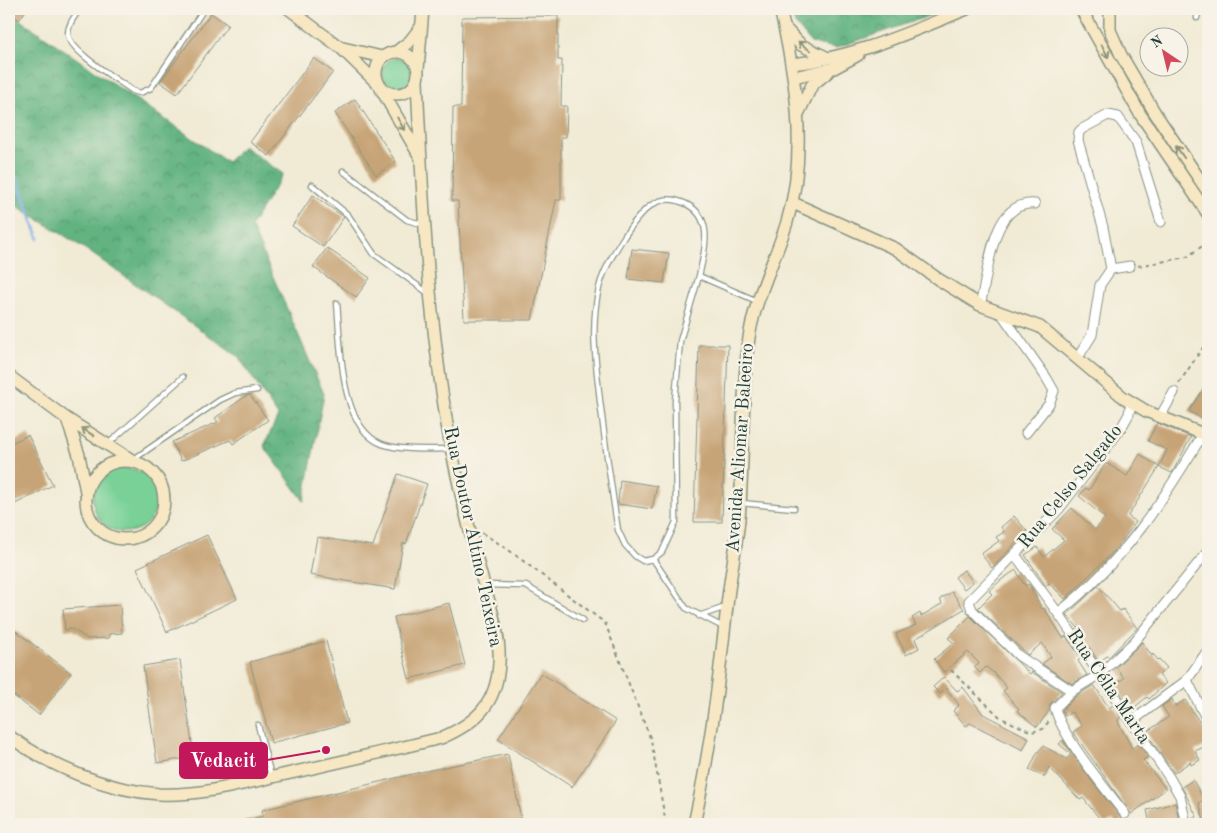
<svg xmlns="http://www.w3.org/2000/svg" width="1217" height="833" viewBox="0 0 1217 833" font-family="'Old Standard TT',serif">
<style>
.green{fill:#79d197;stroke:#4c8766}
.forest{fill:url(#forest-crowns);stroke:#40785a}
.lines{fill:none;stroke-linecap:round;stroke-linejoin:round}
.stream{stroke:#78a9e3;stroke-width:3}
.building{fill:#c7a477}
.lane-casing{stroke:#889484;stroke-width:7}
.street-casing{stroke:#889484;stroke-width:11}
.secondary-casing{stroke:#889484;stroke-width:14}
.path{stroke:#889484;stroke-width:2;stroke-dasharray:4 4;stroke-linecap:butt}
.lane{stroke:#fff;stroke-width:4.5}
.street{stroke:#fff;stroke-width:9}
.secondary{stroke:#f7e8c3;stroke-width:11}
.oneway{stroke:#8b927c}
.labels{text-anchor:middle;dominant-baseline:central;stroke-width:5;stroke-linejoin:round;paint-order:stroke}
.street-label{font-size:19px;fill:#1f3d34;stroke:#f7f3e8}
.leader{fill:none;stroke:#c2185b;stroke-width:2}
.callout-dot{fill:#c2185b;stroke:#f7f3e8;stroke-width:2}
.callout{fill:#c2185b;stroke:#c2185b;stroke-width:2}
.callout-label{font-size:20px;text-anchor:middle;font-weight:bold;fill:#fff}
</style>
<defs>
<pattern id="forest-crowns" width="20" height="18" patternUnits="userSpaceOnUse" patternTransform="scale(1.25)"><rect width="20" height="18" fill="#62b380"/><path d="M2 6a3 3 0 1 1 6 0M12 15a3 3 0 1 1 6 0" fill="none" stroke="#50936a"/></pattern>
</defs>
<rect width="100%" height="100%" fill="#f7f3e8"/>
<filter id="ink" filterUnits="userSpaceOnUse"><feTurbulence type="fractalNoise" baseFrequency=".02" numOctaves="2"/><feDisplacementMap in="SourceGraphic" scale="10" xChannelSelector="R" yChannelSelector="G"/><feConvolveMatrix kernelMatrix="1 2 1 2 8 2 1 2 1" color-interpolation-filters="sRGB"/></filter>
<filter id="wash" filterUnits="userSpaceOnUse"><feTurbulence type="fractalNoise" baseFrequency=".0096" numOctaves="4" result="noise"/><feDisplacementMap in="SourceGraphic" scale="20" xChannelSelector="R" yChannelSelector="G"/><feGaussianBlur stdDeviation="1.12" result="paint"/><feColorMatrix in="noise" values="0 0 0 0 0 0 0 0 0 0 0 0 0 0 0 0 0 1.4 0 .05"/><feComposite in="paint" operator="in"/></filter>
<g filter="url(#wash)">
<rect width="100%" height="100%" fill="#f1ebd5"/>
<g class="green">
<circle cx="397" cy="73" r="15"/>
<circle cx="125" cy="500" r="32"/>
</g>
<g class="forest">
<polygon points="789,9 949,9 836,48 811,43 795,24"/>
<polygon points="9,12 227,162 243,146 283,174 251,226 324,394 304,501 264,446 278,416 238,356 81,246 9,201"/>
</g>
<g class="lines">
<polyline class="stream" points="9,158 39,239"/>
</g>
<g id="blocks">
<g class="building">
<polygon points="9,9 27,9 19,20 9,12"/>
<polygon points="211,13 228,25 177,94 160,82"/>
<polygon points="558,16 558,60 562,60 561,106 567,106 566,137 561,137 561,200 556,200 532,320 464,320 458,201 452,201 453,107 461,107 462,17"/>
<polygon points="314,58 333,72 269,156 250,142"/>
<polygon points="355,99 396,162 376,175 335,113"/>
<polygon points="313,195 344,217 323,247 292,226"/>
<polygon points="327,248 370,278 356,297 313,267"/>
<polygon points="632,249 669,253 664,283 628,279"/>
<polygon points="699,345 728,345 722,522 694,522"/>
<polygon points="1208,382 1208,423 1189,411"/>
<polygon points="250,395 268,420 233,444 230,440 181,461 172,442 218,422 215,418 246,396"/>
<polygon points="1157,423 1191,437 1172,473 1159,467 1167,450 1148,441"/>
<polygon points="28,435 53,485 11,506 9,500 9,444"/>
<polygon points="1140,454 1159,467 1128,516 1136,522 1114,551 1065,599 1049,583 1046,586 1025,555 1037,547 1044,557 1064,540 1052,529 1072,508 1095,530 1105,518 1079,496 1086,488 1089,490 1106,463 1127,476"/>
<polygon points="398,474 427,484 406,544 403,543 395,589 310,575 317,537 373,546"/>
<polygon points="620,480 657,486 652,509 618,504"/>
<polygon points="1014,516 1027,531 992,568 981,554 999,541 996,537 1004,532 1001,527"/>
<polygon points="207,535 237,599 167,632 137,568"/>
<polygon points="964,570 973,582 964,589 955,577"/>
<polygon points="1016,570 1023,583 1026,586 1029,584 1042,609 1044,608 1063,638 1066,636 1081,658 1078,661 1087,675 1072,684 1042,664 1051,657 1042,643 1028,655 978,608 992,594 989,591 1001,580"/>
<polygon points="1098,586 1120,611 1123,609 1137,628 1109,657 1107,656 1099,662 1077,629 1078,628 1067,615"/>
<polygon points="952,592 964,609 915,639 919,648 906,655 896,634 916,625 912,618 920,613 921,616 942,604 940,599"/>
<polygon points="449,603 465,665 409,679 394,617"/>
<polygon points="120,605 122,633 109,634 109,638 88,639 72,629 65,630 63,609"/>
<polygon points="970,616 1030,674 1032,672 1062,692 1050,704 1049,711 1037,727 1017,711 1019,709 1003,691 1007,688 995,674 986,667 980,673 974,667 979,663 968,652 944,672 934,659 954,643 948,638"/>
<polygon points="9,626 71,673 39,715 9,692"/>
<polygon points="326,641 347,723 271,743 250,662"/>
<polygon points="1142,642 1152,656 1153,654 1158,660 1159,659 1167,668 1159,675 1166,683 1149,699 1147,697 1131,710 1115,684 1124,678 1116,667"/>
<polygon points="180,660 194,757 157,763 143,666"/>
<polygon points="541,673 616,721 572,787 498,739"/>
<polygon points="944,677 957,691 963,687 983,714 1029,738 1023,750 970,723 966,726 953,711 959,705 946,688 940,694 933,687"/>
<polygon points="1094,685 1109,708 1113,705 1121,717 1118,720 1119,724 1132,748 1139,744 1148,757 1143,760 1166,789 1131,814 1073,732 1082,726 1072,712 1065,716 1062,710 1076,696"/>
<polygon points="1172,699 1175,706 1185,700 1208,735 1208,745 1195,751 1200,760 1191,765 1190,762 1174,773 1146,732 1169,717 1162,706"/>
<polygon points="1063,740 1091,780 1123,820 1117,824 1113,820 1104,824 1083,798 1080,800 1049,767 1045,777 1029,770 1037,753 1043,746 1067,759 1071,754 1059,744"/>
<polygon points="508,754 522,824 243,824 243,821 263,816 262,810 421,772"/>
<polygon points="1193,780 1204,800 1199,803 1205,824 1192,824 1191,819 1197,817 1182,787"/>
<polygon points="1175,803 1180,824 1150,824 1147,810"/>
</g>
</g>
</g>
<g filter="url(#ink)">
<use href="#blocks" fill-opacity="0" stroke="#889484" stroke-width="1"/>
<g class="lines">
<defs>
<g id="lane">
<path d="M80,9C75,16 68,24 68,34C69,51 118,80 133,91L140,93L151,88L204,9"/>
<polyline points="1197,18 1199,9"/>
<polyline points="343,171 407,220 425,225"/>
<polyline points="312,185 348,215 374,254 428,293"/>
<path d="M699,276L680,341L675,401L676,522L662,552L653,559L643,561L635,556L625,545L618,530C611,487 605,444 600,401C596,363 590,326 599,288C604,266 635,213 655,203C664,198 675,199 684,203C715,216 705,250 699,276L757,301"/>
<path d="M337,303C341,342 338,427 382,444C402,451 429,449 451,449"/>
<polyline points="108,444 183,377"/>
<polyline points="134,459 220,400 235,393 257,390"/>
<polyline points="741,503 794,508"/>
<polyline points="653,559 686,608 723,627"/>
<polyline points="485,585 526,586 583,620"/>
<polyline points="699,616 726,607"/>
<polyline points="258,725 271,776"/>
</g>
<g id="street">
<polyline points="1111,269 1103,227 1078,140 1079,132 1082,129 1108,115 1118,117 1136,142 1161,222"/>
<path d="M980,305C989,274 990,200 1035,204"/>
<polyline points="1001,313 1046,377 1054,391 1049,404 1026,433"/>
<polyline points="1077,359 1092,335 1100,285 1111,269 1130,266"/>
<polyline points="1160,417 1174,392"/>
<polyline points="1016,556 1058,613 1169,777 1180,796 1186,824"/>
<path d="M1058,613C1124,561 1160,505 1203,434"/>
<polyline points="1187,680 1208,722"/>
<polyline points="1072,691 1019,656 972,610 969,601 1059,509 1120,430 1129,414 1131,401"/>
<polyline points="1131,722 1187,680 1208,650"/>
<path d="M1125,814C1105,788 1062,737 1055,708L1072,691L1100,674L1134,642L1208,551"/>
</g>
<g id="secondary">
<polyline points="289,9 341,48 377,83"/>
<polyline points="1081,9 1140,114 1208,214"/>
<polyline points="1110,9 1110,30 1121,55 1155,113 1208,192"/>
<polyline points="785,28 801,45 826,57"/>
<polyline points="343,48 382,57"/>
<circle cx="397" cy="73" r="21"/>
<polyline points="396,52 410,41 421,27"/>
<path d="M792,64C854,58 910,32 967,9"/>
<polyline points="418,69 423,9"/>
<polyline points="794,77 834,68 858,55"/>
<polyline points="381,89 419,155"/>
<polyline points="799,112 812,85 828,72"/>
<polyline points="793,203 896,249 938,279 980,305 1040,327 1123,397 1146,411 1208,436"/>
<polyline points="9,376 67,419 135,462"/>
<polyline points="67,419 79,455 86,492"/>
<circle cx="125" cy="500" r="39"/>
<path d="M9,736C51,767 106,790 159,794C200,796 242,784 282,775C335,763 388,751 441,738C476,723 497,704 499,663C501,633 488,600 480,571C466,516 452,461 444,405C427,298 422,189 417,81"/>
<path d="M694,824C710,753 719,679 727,606C730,577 736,549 739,520C744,462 741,403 748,345C753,301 774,264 787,222C808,153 796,78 780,9"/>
</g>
</defs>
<use href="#lane" class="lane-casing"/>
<use href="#street" class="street-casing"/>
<use href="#secondary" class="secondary-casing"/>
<g class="path">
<polyline points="1138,266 1187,257 1208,242"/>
<polyline points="1179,383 1208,340"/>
<polyline points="482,533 506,548 605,623 651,740 666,824"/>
<polyline points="951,670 1001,718 1032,732 1043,729 1049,721"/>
</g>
<use href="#lane" class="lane"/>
<use href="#street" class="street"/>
<use href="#secondary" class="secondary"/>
</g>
<defs><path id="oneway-shaft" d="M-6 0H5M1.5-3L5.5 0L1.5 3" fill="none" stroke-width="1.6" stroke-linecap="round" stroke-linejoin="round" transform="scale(1.25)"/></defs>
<g class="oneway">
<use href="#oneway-shaft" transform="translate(804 46) rotate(-143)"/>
<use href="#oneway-shaft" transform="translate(1105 51) rotate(62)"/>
<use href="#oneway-shaft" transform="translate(401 124) rotate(60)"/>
<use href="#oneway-shaft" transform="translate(1180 152) rotate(-124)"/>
<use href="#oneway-shaft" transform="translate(88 432) rotate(-147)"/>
</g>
</g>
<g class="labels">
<g class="street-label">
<text transform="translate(741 448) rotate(-86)">Avenida Aliomar Baleeiro</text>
<text transform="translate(1071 487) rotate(-51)">Rua Celso Salgado</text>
<text transform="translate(472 537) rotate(78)">Rua Doutor Altino Teixeira</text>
<text transform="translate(1108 687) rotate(56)">Rua Célia Marta</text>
</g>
</g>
<path class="leader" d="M326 750L267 760"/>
<circle class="callout-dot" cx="326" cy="750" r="5"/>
<rect class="callout" x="180" y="743" width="87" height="35" rx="5"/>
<g class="callout-label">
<text x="223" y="767">Vedacit</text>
</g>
<rect width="1217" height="833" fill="none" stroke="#f7f3e8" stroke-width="30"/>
<g transform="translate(1164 52) rotate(325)"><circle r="24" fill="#f7f3e8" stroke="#a1aaa0"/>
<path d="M0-4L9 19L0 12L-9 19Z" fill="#d1495b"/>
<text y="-8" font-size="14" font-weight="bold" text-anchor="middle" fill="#1f3d34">N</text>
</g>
</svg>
